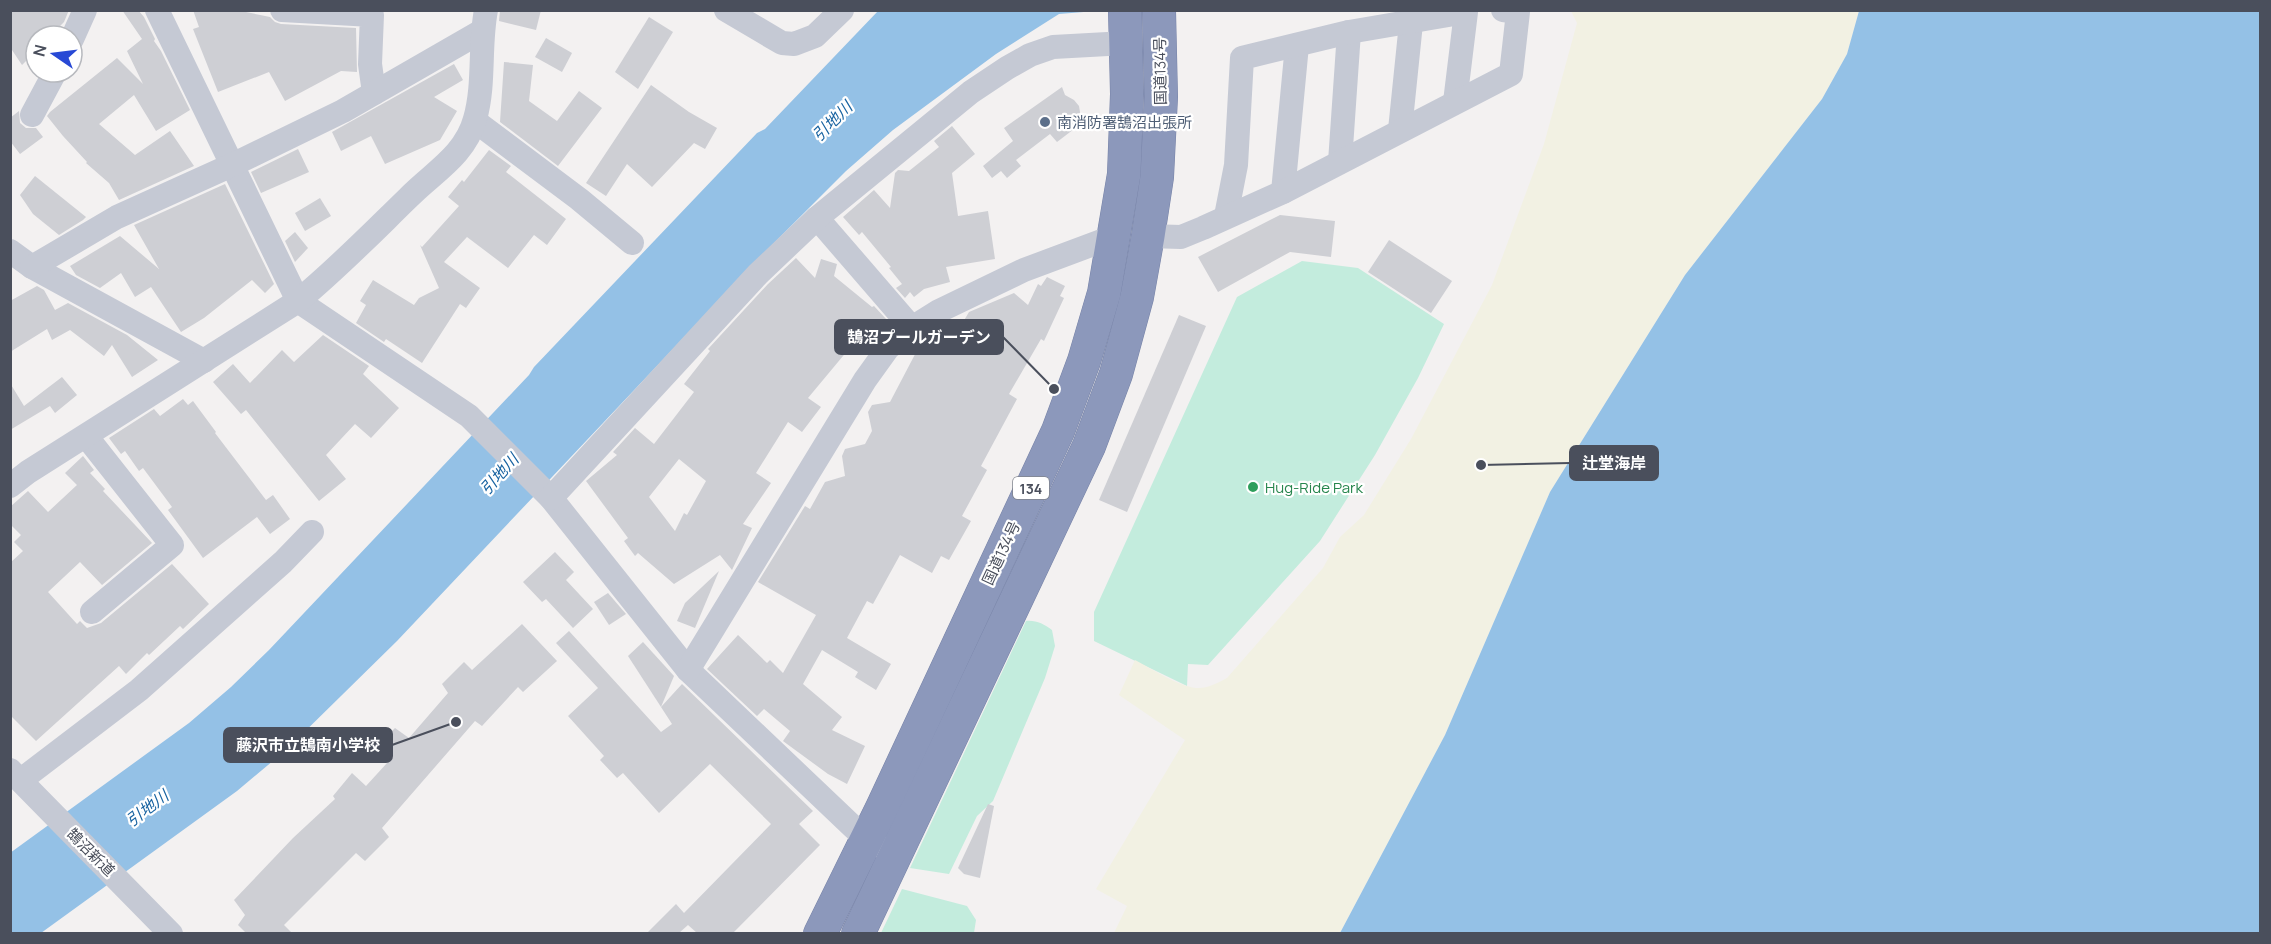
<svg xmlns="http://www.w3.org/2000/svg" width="2271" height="944" viewBox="0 0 2271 944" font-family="Manrope,'Noto Sans JP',sans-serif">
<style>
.green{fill:#c3ecdd}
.sand{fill:#f2f1e3}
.water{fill:#94c1e6}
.building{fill:#cecfd4;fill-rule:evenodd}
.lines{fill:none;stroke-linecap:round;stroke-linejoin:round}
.highway-casing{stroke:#7783a7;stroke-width:34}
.minor{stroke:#c5c9d4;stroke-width:24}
.highway{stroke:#8c98bb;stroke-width:33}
.service-dot{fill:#5c6f8a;stroke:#fff;stroke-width:2}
.leisure-dot{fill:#2e9e5b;stroke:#fff;stroke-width:2}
.labels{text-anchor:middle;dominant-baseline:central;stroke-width:4.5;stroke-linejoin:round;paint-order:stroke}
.shield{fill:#fff;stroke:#80848d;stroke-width:1.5}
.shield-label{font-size:14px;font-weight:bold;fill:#4a4f5c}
.street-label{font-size:15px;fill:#4a4f5c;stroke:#fff}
.service-label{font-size:15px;fill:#4e5e75;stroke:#fff;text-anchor:start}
.leisure-label{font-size:15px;fill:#27864d;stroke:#fff;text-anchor:start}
.water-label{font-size:16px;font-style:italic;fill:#1863a1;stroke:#fff}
.leader{fill:none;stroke:#4a4f5c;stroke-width:2}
.callout-dot{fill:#4a4f5c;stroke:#fff;stroke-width:2}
.callout{fill:#4a4f5c;stroke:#4a4f5c;stroke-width:2}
.callout-label{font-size:16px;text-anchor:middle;font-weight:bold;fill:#fff}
</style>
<rect width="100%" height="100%" fill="#f3f1f1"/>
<g class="green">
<polygon points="1302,261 1358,268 1444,324 1418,378 1375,455 1320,541 1208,665 1188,664 1187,686 1094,641 1094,612 1237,297"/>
<path d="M1026,621C1036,620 1044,624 1052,630L1055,646L1045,678L993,801L977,816L949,874L910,868Z"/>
<polygon points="902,889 967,906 976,920 974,933 881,933"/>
</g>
<path class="sand" d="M1571,11H1859L1847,54L1822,99L1685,275L1550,492L1445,735L1340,933H1114L1127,906L1096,889L1185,740L1119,695L1135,660C1152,669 1178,686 1196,688C1206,689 1218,683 1227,678L1323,568L1340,537L1364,515L1411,439L1492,285L1544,144L1577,23Z"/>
<g class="water">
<polygon points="878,11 1096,11 1059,14 996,54 893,130 846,171 759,258 397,641 286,750 237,791 41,933 11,933 10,853 189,723 231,687 269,650 529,375 534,367 757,133 765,129"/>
<polygon points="1859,11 2260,11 2260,933 1340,933 1445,735 1550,492 1685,275 1822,99 1847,54"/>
</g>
<g class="building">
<polygon points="10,10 69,10 64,22 50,36 36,36 36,51 22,65 10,47"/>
<polygon points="122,10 138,10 144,17 155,39 154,41 161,51 190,110 156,131 134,95 99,124 135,155 170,131 194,166 119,200 109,183 86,163 87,162 63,136 47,116 50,112 117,58 143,84 127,51 142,39"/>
<polygon points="193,10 236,10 270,17 275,22 281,24 356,28 357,72 341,71 285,101 269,72 218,92 193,29 199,27"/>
<polygon points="500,10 541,10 536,30 499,21"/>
<polygon points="649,17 673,32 638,89 615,72"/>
<polygon points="546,38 572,53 562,72 535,57"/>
<polygon points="504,62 533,65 529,101 557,121 579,91 602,108 558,166 500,122"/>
<polygon points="454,64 463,80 434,97 457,111 440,140 385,164 371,136 341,151 332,132"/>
<polygon points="651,85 689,112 717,128 705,149 694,143 652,187 627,164 606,196 586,183"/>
<polygon points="1062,87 1065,95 1074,100 1079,106 1080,112 1078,126 1057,142 1050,134 1016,160 1021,166 1007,178 1001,171 992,178 983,166 1013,141 1004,128"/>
<polygon points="19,111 20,123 26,128 36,128 43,137 20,154 10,141 10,118"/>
<polygon points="952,126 975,154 952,173 958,216 988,211 995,259 946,267 950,282 924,289 914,297 910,292 905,298 896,288 902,284 889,268 891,267 862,232 859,235 843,217 874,190 890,208 895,173 898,170 909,171 939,147 934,141"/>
<polygon points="298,149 309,172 261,193 251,172"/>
<polygon points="489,150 511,166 506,172 566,219 547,245 534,235 508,268 467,237 444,262 480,288 466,308 460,304 422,363 386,339 384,342 356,323 366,305 360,301 373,280 414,305 419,298 439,288 420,245 422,247 459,206 448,197 462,180 464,182"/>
<polygon points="35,176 86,217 83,220 59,235 33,214 20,195"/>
<polygon points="225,184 274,284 265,293 252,280 204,318 181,332 151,287 135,297 121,273 100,288 76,275 70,266 120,236 159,269 134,225"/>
<polygon points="320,198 331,216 305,231 295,213"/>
<polygon points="1280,215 1335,221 1331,257 1290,252 1218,292 1198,257"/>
<polygon points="295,232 308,248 295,262 285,241"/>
<polygon points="1389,240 1452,281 1431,313 1368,272"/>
<path d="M796,258L815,278L821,259L837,264L834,276L872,307L874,306L887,320L861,351L853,344L808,398L821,407L802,432L788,422L756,473L771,483L743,524L752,528L732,570L720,555L674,584L638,553L635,556L624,541L628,538L586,481L617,455L613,452L635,428L654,444L694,392L684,384L710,351L708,349L768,284ZM679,459L706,481L687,515L684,513L675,531L649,497Z"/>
<polygon points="1047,277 1065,286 1060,296 1064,298 1044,341 1041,339 1009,394 1017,399 981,466 987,470 962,516 971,521 949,560 941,556 932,573 900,555 873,604 867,601 847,638 891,664 876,690 855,677 858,672 822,650 803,684 842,717 832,730 865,746 847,784 828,774 787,744 783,741 790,731 764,709 757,716 707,669 738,635 767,663 770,660 783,673 816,615 758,582 805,506 810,509 825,482 845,476 842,456 845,449 865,444 872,431 868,412 872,405 890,402 922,341 931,346 943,326 956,334 969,312 1014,293 1028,305 1038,284 1041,286"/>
<polygon points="37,286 44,290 55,310 68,303 127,335 158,360 132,377 112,345 104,356 70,330 52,340 47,329 10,352 10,301"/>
<polygon points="1179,315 1206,326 1127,512 1099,500"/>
<polygon points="323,335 369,366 363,374 399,408 371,438 355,424 326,455 346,479 319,501 246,410 241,414 213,382 233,364 250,383 282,350 294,362"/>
<polygon points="62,377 77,395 55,413 50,406 10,430 10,383 24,406"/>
<polygon points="183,399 188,405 193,401 216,432 215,433 266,500 273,495 290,519 270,534 257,517 203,558 168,510 172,507 143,468 139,471 125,451 121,454 109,438 154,409 160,416"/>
<polygon points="83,456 94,470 90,473 105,489 103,491 152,543 102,585 80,562 48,592 77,624 80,621 87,628 101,623 172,564 209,604 183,629 180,626 149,655 147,653 126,674 119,666 36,741 10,715 10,563 23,551 14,542 21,535 10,524 10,507 28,491 48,512 77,485 65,473"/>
<polygon points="555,552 574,572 566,580 593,609 573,628 546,599 542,602 523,582"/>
<polygon points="719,571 695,628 677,621 685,603"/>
<polygon points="608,593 626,614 609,625 594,602"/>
<polygon points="522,624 557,661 523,692 518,687 482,726 475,721 382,828 389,837 365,861 356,853 284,925 292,933 246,933 238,925 245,915 234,900 293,838 335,799 333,796 352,773 366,786 387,763 376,747 395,728 409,738 448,693 442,684 464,662 472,670"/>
<polygon points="569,631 661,732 672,724 661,707 682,684 813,811 799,824 820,845 733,933 697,933 688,925 679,933 647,933 676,904 684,913 771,824 710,764 659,813 623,773 617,778 600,760 604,756 568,716 598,688 556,643"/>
<polygon points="643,642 674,676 661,707 628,656"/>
<polygon points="988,804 994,806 980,878 964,874 958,868"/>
</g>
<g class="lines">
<defs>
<g id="highway">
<polyline points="820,934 882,808 1058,431 1084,361 1104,293 1124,174 1127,94 1125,10"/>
<polyline points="858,934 1089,446 1116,374 1137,297 1148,236 1157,177 1161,97 1159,10"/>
</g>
</defs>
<use href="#highway" class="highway-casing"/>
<g class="minor">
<polyline points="157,10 298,301 469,416 551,498 688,670 851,825 866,839 880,846"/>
<polyline points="282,10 372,15 370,64 374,93"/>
<polyline points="726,10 782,43 794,44 815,36 842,10"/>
<polyline points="72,39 85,10"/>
<polyline points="32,115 55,72"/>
<polyline points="475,121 579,199 632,243"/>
<polyline points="1400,130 1411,23"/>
<polyline points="1340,162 1349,32"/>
<polyline points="1283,192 1297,45"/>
<polyline points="1226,216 1236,165 1242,58 1349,32 1466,12 1455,102"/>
<polyline points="817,218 912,328"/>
<polyline points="1148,236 1181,237 1203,228 1283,192 1511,74 1518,12 1503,10"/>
<polyline points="10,251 32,267 204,361"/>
<polyline points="32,267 117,217 232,165 343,111 482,31"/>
<polyline points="86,436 172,545 92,612"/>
<path d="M10,486L28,472L298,301C337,269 372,233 408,198C432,173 465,156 475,119C485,84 479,46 486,10"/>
<polyline points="551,498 758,274 817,218 971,92 1007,68 1030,55 1053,47 1126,43"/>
<polyline points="688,670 865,380 888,348 912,328 939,311 1024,270 1115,236"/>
<polyline points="10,770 171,934"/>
<polyline points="21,780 139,690 283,562 312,532"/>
</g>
<use href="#highway" class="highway"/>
</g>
<circle class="service-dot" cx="1045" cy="122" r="6"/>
<circle class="leisure-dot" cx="1253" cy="487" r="6"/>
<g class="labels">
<rect class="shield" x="1013" y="477" width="36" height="22" rx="4.5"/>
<g class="shield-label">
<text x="1031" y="488">134</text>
</g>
<g class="street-label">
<text transform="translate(1160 71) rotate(-91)">国道134号</text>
<text transform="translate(1001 553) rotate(-65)">国道134号</text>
<text transform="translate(91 852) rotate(45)">鵠沼新道</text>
</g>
<g class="service-label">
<text x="1057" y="122">南消防署鵠沼出張所</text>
</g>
<g class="leisure-label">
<text x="1265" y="487">Hug-Ride Park</text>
</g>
<g class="water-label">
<text transform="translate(832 121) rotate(-45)">引地川</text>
<text transform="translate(499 474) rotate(-48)">引地川</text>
<text transform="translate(147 808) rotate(-37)">引地川</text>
</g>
</g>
<path class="leader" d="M1054 389L1003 337M1481 465L1570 463M456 722L392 745"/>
<g class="callout-dot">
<circle cx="1054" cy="389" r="6"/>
<circle cx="1481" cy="465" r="6"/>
<circle cx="456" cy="722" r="6"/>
</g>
<g class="callout">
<rect x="835" y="320" width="168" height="34" rx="6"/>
<rect x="1570" y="446" width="88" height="34" rx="6"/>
<rect x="224" y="728" width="168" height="34" rx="6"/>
</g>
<g class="callout-label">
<text x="919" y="343">鵠沼プールガーデン</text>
<text x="1614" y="469">辻堂海岸</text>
<text x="308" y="751">藤沢市立鵠南小学校</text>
</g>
<rect width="2271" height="944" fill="none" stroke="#4a4f5c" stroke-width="24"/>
<g transform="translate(54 54) rotate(284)"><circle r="28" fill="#ffffff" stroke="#b7b9be" stroke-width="1.5"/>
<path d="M0-4.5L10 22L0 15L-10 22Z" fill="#2849d5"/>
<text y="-9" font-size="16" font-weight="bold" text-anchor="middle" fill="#4a4f5c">N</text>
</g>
</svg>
